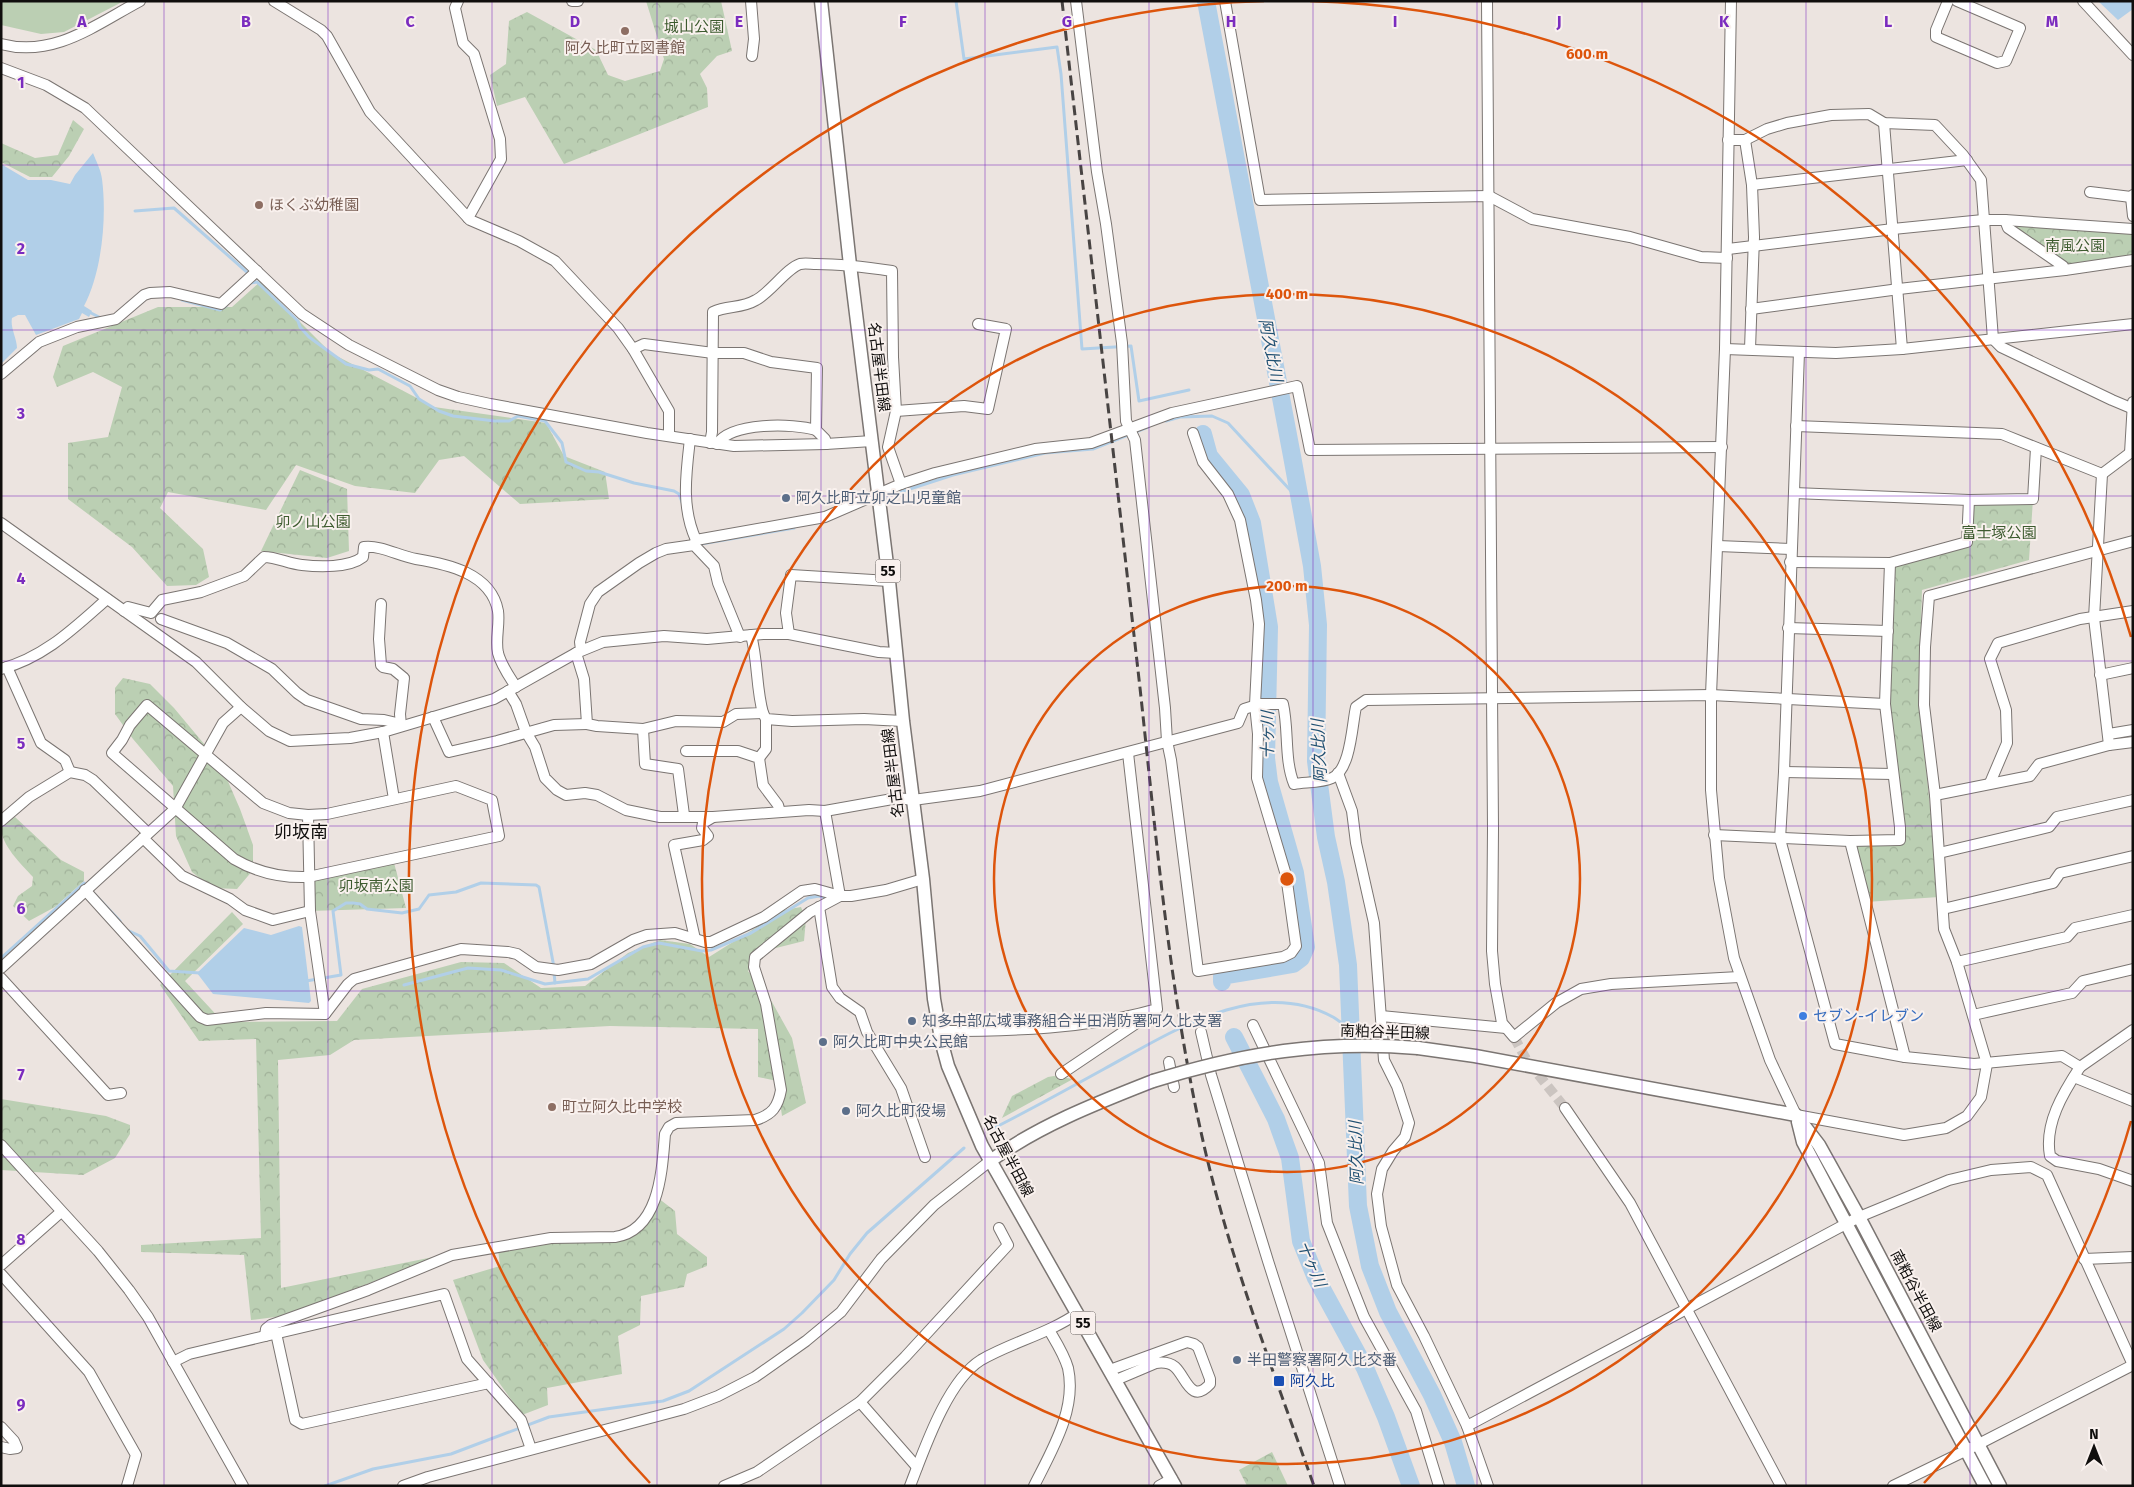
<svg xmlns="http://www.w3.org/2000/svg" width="2134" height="1487" viewBox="0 0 2134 1487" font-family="'Fira Sans','Noto Sans JP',sans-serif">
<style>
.green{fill:#bbcfb3}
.forest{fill:url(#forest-crowns)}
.water{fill:#b1cfe8}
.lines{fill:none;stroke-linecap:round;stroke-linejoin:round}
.stream{stroke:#b1cfe8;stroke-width:3}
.river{stroke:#b1cfe8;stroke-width:18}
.minor-tunnel{stroke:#cbc4c0;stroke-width:10;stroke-dasharray:10 5;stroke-linecap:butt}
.minor-casing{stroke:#7b7572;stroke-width:12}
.major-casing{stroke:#7b7572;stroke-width:15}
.minor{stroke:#fff;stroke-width:10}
.major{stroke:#fff;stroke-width:12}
.rail{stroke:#484443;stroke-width:3;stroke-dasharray:10 5;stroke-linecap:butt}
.major-bridge-casing{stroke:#7b7572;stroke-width:15;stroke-linecap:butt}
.major-bridge{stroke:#fff;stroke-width:12}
.grid{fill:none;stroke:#7b2cbf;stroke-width:1;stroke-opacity:0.55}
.ring{fill:none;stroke:#dd550c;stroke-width:2.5}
.education-dot{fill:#8d6e63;stroke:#f9f1ee;stroke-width:2}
.service-dot{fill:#5c6f8a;stroke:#f9f1ee;stroke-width:2}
.shop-dot{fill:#3f7fe0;stroke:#f9f1ee;stroke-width:2}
.transit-dot{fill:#1a4fb4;stroke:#f9f1ee;stroke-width:2}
.labels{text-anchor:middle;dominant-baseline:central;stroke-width:4;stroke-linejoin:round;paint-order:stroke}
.shield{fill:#f9f1ee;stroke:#565250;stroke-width:1}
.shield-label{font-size:14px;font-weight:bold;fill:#100e0d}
.park-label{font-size:15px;fill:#3d5b2f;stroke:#f9f1ee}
.education-label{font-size:15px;fill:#785e54;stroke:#f9f1ee;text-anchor:start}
.street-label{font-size:15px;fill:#100e0d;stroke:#f9f1ee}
.service-label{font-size:15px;fill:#4e5e75;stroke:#f9f1ee;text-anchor:start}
.shop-label{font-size:15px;fill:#366cbe;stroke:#f9f1ee;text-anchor:start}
.transit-label{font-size:15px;fill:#164399;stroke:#f9f1ee;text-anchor:start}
.water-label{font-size:16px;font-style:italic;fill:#205072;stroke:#f9f1ee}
.quarter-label{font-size:18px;fill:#100e0d;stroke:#f9f1ee}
.grid-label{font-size:16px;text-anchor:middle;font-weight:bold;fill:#7b2cbf;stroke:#f9f1ee;stroke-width:4;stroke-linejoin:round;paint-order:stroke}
.centre{fill:#dd550c;stroke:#f9f1ee;stroke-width:2.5}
.ring-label{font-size:15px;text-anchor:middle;font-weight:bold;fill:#dd550c;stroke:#f9f1ee;stroke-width:4;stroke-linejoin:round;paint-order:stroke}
</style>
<defs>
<pattern id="forest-crowns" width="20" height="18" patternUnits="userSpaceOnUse" patternTransform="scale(1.25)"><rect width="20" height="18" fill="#bbcfb3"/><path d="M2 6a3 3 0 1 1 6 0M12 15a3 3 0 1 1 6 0" fill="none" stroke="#a0b199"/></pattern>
</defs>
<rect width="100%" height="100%" fill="#ece4e0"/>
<polygon class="green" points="1,1 124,1 64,32 41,34 1,25"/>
<g class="forest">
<polygon points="646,1 721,1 732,51 717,56 700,74 707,88 708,107 564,164 525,97 497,106 490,75 506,64 509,21 527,12 596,50 608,75 625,81 660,71 664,59"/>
<polygon points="73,120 84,129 69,156 52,177 30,177 1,162 1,143 35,158 58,155"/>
<polygon points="2005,220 2133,229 2133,260 2065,270"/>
<polygon points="260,282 331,353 434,407 546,423 564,456 605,472 609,499 520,504 464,456 439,460 415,493 355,486 296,465 266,510 168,492 160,508 203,549 209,577 196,585 167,586 132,547 68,499 68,443 108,437 122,387 93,372 57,387 53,377 63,346 158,307 232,307"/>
<polygon points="300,470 347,489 349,551 327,558 261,551"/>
<polygon points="2033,499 2029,560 1922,590 1919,697 1939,897 1866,902 1850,841 1900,840 1885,703 1890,563 1967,542 1969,500"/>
<polygon points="123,678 150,684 174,708 220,763 240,809 253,845 253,870 237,889 212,888 192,872 176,836 173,786 133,739 115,714 115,688"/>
<path d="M15,817L61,860L84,872V881L55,907L29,921L13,906L18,896L32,886L33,877C21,864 1,845 1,827Z"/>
<polygon points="393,859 406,908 310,911 308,877"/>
<polygon points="801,907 806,919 804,941 768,950 748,971 772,1002 792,1038 806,1103 782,1116 777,1081 758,1077 758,1029 610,1026 354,1040 330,1055 278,1060 281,1288 443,1255 283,1316 251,1320 244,1255 141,1252 141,1245 261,1238 256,1039 199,1041 160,985 232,912 243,924 185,981 223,1022 337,1021 362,989 461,962 504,963 541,988 585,986 628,953 660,940 690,944 709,957 784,910"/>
<polygon points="1054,1076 1073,1079 1002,1118 1012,1096 1048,1077"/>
<polygon points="1,1099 106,1116 130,1125 130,1134 115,1158 83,1175 1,1170"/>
<polygon points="658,1198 675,1211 677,1234 707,1257 707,1266 687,1274 684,1287 641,1296 640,1325 618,1336 622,1374 547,1388 548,1405 522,1415 483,1360 453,1280 500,1266 498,1249 553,1241 623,1238"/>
<polygon points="1272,1452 1288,1486 1247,1486 1239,1470"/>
</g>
<g class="water">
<polygon points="2098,1 2133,1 2133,9 2118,20"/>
<path d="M93,153C96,161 101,170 102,179C107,217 102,272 84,306L92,311L89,317L82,313L79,319L36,335L25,315H18L12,318C10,328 17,338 17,348L1,364V164L28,180H51L70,184L75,175Z"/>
<polygon points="299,926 302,927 311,1001 309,1003 213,994 197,973 244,928 271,935"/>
</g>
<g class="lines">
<g class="stream">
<polyline points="956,1 964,59 1057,47 1061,74 1082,349 1131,346 1139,401 1189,390"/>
<polyline points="135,211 174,208 248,273"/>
<polyline points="250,283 257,282 298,321 300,327 309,337 346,364 369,370 378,369 410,386 419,399 439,411 453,416 495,421 509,421 518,416 545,421 562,443 566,462 586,471 599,472 634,483 674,491 679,494 682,502"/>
<polyline points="182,300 220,310 226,306"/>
<polyline points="89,312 101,318"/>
<polyline points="1166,421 1180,417 1212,416 1228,423 1292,492 1299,495"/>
<polyline points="882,498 953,475 1045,453 1093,449 1148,427"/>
<polyline points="697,543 701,544 794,528"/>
<polyline points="127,930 140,936 169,971 200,973"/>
<polyline points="1,958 84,883 120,921"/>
<polyline points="306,981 341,975 333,911 346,903 353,903 360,904 367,909 402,913 419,909 429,895 456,892 481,883 536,885 539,887 553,962 555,983"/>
<polyline points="404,985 468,968 501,970 545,984 588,979 643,947 659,943 702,951 711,950 751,933 808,898 819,896 826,898"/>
<path d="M990,1130C1028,1111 1066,1090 1104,1069C1170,1033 1257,975 1333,1017C1340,1021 1346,1027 1351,1031"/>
<polyline points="325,1486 373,1469 451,1454 549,1417 663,1401 689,1391 784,1329 802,1313 834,1280 850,1254 867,1233 964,1148"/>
</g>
<g class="river">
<polyline points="1206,1 1292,456 1312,566 1318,625 1316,761 1326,837 1336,882 1348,965 1358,1206 1370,1266 1388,1312 1432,1395 1453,1442 1466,1486"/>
<polyline points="1203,434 1209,456 1241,495 1252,523 1269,627 1266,758 1269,782 1295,873 1306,947 1301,958 1293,964 1222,976 1222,982"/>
<polyline points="1234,1037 1276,1119 1290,1158 1301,1241 1316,1278 1365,1368 1386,1417 1411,1486"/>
</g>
<polyline class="minor-tunnel" points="1514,1037 1526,1059 1565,1108"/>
<defs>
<g id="minor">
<polyline points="274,1 321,30 327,36 370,112 470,220 519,241 555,261 618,328 633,349 669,411 669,436"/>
<polyline points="458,1 455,8 463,43 474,54 500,139 501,159 468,218"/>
<polyline points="572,1 578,1"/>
<polyline points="751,1 754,39 752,56"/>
<polyline points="1076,1 1097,172 1106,224 1122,343 1126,421 1135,440 1165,708 1167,741 1171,760 1198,971 1283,957 1291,953 1296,946 1286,875 1257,778 1258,734 1255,705 1259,624 1256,600 1240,520 1228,494 1203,462 1193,433"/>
<polyline points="1225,1 1260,200 1489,196 1532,219 1630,237 1701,257 1727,258"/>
<polyline points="1487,1 1493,829 1492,951 1495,984 1502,1023 1514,1037 1556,1003 1581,989 1611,984 1739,977"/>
<polyline points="1731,1 1725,349 1711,695 1711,790 1719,878 1734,958 1770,1060 1796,1115 1904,1135 1946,1128 1967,1116 1981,1097 1987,1064 1957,962 1944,929 1935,795 1924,705 1925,647 1929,596 2133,541"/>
<polyline points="1948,1 1936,30 1936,37 1997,63 2006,61 2020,28 1957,1"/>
<polyline points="2083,1 2133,55"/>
<path d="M1,44C54,58 95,25 140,1"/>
<polyline points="1,68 46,85 85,108 302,314 349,345 438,390 458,397 490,404 647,433 734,446 826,444 872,441"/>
<polyline points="1884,123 1902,349"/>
<polyline points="1728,140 1745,140 1752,185 1754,237 1750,349"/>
<polyline points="1745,140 1767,129 1787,123 1831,115 1869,114 1884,123 1935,125 1963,155 1981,180 1993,339 2001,347 2112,400 2131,408"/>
<polyline points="1752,185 1967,160"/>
<polyline points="2090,192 2131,197"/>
<polyline points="2133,195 2131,197 2133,216"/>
<polyline points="2005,220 2008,228 2063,266 2065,270 2133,260"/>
<polyline points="1728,249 1893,229 1983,220 2005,220 2133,229"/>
<polyline points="1751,309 1899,289 2065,270"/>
<polyline points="633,349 644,344 713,353 744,353 771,362 817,368 816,430 825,439 826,444"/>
<polyline points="1725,349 1836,353 1902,349 2133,324"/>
<polyline points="1799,352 1784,772 1780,839 1835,1044 1905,1057 1974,1064 2062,1056 2080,1067 2133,1030"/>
<polyline points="1,374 39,342 77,327 116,319 144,295 150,293 170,292 221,304 257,271"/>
<polyline points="896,411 964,406 988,409 1006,329 978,324"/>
<polyline points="1796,426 2002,434 2102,474"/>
<path d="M690,439C686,474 681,507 696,540"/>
<path d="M710,443L712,432L713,312C728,305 741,309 756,300C770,293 787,268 800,264C805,263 811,264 816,264C842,264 866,267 892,271L893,357L896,411L888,447L901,484"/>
<path d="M717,444C731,422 793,423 816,430"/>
<polyline points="2130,453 2133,402"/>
<polyline points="2102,474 2094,618 2109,745"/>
<polyline points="2102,474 2130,453"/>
<polyline points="1794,493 1969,500 2033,499 2036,448"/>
<polyline points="1,523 196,662 241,707 269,731 290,741 350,738 383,732 494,699 576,653 603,642 664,636 707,639 763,634 789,634 879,652 896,653"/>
<polyline points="694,545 696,540 825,517 901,484 935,473 1035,449 1091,443 1172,413 1297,386 1310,450 1722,447"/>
<polyline points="1718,546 1791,549"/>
<polyline points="1790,562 1890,563 1967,542 1969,500"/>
<polyline points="381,604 379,639 381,665 383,667 393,669 404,678 400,714 401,726"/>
<path d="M124,611L128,607L151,613L162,600L201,592L244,576L264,557C277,557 289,564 302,565C319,567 349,568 363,557L364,547C381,545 399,556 416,559C447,564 491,573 498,611C500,625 495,639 498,653C501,665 509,676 516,687"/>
<polyline points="161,619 227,643 272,669 297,693 307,700 361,719 384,720 401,724"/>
<polyline points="1788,628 1888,631"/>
<polyline points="789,634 786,613 791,575 889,581"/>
<polyline points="581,650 580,642 590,604 598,592 639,563 656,553 666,549 694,545 714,566 718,583 740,637"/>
<path d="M576,653L584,679L587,724L597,726L643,729L676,721L723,722L736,714L763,713C756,688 758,661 751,635"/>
<polyline points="7,667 41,743 65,760 70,772"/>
<path d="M1,669C45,657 74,628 107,599"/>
<polyline points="2100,675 2133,668"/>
<path d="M508,691L516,704L526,732L535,747L545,778L557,790L566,795L585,793L597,795L626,810L660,817H713L809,810L825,811L898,798L913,800L980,791L1238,723L1244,709L1260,704H1283C1289,730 1284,759 1294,784C1305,782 1321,783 1332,778C1351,770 1352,724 1356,707L1366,700L1711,695L1885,704"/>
<path d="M147,705L263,803L289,813L308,815L327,814L456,786L492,800L499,836L308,877C281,878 258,873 234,859L112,753L122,740L130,725Z"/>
<polyline points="763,713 766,719 792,721 864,719 903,721"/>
<polyline points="433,717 449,752 497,741 554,725 587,724"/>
<polyline points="643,729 645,764 678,769 684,815"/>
<polyline points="383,732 394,799"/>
<polyline points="2109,734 2133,730"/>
<polyline points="686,751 738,751 759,758 763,785 778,805 780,812"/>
<polyline points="759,758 766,749 766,719"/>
<polyline points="1784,772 1893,774"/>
<polyline points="1338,773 1352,811 1356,843 1374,923 1384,1060 1397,1086 1409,1123 1405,1137 1393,1151 1382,1169 1377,1194 1381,1226 1397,1285 1424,1336 1467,1426 1488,1486"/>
<polyline points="1990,783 2007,743 2006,710 1990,659 1998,643 2080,619 2133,611"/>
<polyline points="1935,795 2030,776 2039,764 2109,745 2133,742"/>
<polyline points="825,811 840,896"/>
<polyline points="308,815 310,911 325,1014"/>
<polyline points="1,821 29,797 70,772 85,775 93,780 148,833"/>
<polyline points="1714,835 1850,841 1900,840 1900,827 1885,704 1890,563"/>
<polyline points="143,838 182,876 230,899 245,910 273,920 310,911"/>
<polyline points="1850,841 1905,1057"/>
<polyline points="1939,853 2049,827 2057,817 2133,800"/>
<polyline points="85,890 200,1017 207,1020 266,1013 325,1014 348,984 354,979 461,949 508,952 517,954 536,967 558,970 591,964 633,940 647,935 675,933 705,942 711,942 764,917 802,891 815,889 840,896 851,896 886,890 923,879"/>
<polyline points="819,907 832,987 840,998 860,1012 867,1032 901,1088 925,1157"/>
<polyline points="1943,909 2053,883 2060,873 2133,856"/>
<polyline points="695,939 674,845 703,840 708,836 702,828 703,823 713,817"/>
<polyline points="1957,962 2067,937 2075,928 2133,915"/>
<polyline points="1,968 175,809 223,723 241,707"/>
<polyline points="1,978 108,1095 121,1093"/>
<polyline points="1973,1015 2072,993 2083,981 2133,969"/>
<polyline points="1381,1016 1506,1028"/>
<polyline points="1253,1025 1319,1163 1327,1223 1364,1317 1416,1411 1439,1486"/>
<path d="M940,1031C1013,1031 1087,1029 1157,1009L1128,753"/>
<polyline points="1201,1032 1211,1075 1268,1261 1340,1486"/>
<polyline points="1169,1062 1174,1087"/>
<path d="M2080,1067C2063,1093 2044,1124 2050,1156L2057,1161L2099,1169L2133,1181"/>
<polyline points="1061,1074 1150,1014"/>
<polyline points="2074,1077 2133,1101"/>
<polyline points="1565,1108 1630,1203 1781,1486"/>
<polyline points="1,1145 98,1251 129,1290 148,1317 243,1486"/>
<polyline points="2084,1259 2133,1257"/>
<polyline points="1,1265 61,1212"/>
<polyline points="1,1274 89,1372 136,1455 127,1486"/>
<polyline points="276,1333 295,1420 302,1424 489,1383"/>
<path d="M265,1336L266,1329L271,1325L368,1290L452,1255L551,1238L615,1237C660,1230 662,1170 665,1134L669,1127L676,1123L755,1120C772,1115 778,1107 781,1090L766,1004L754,967L755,957L810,912L840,896"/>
<polyline points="173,1362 189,1354 444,1294 467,1359 521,1420 531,1449"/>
<path d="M1110,1370L1187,1342L1194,1344L1198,1347L1210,1379V1384C1191,1405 1186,1377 1175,1367C1170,1363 1163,1362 1156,1363L1116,1380"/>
<polyline points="860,1402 917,1467"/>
<polyline points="1467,1426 1859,1217 1949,1180 1991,1170 2031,1167 2047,1175 2133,1365"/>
<polyline points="1,1427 14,1441 17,1448 10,1449 1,1447"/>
<polyline points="403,1486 428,1477 684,1409 718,1396 755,1377 806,1341 841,1312 881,1259 934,1205 990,1161"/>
<polyline points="724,1486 757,1472 860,1402 905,1357 1008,1245 999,1228"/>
<path d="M910,1486C924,1450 947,1381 981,1360C1012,1342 1048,1334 1078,1313"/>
<path d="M1034,1486C1052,1450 1077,1409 1068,1368C1064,1354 1056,1342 1049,1330"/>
<polyline points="1159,1486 1172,1479"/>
<polyline points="1893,1486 1967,1450 2133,1365"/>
</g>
<g id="major">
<polyline points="821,1 850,265 889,581 903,721 923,879 934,999 942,1044 948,1066 982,1146 1175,1486"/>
<polyline points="1418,1048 1475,1056 1796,1115 1819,1145 1859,1217 2000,1486"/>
<polyline points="1798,1122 1803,1142 1985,1486"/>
<path d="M990,1161C1040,1125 1097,1103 1153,1081"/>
</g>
</defs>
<use href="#minor" class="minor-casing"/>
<use href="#major" class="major-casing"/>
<use href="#minor" class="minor"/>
<use href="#major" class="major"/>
<path class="rail" d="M1062,1C1088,230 1114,459 1140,688C1157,844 1170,1001 1206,1154C1233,1267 1275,1376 1314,1486"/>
<defs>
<path id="major-bridge" d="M1153,1081C1243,1053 1324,1040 1418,1048"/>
</defs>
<use href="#major-bridge" class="major-bridge-casing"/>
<use href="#major-bridge" class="major-bridge"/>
</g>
<path class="grid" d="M164,1V1486M328,1V1486M492,1V1486M657,1V1486M821,1V1486M985,1V1486M1149,1V1486M1313,1V1486M1477,1V1486M1642,1V1486M1806,1V1486M1970,1V1486M1,165H2133M1,330H2133M1,496H2133M1,661H2133M1,826H2133M1,991H2133M1,1157H2133M1,1322H2133"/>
<g class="ring">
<circle cx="1287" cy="879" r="293"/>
<circle cx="1287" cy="879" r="585"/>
<path d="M2131 1121A878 878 0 0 1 1924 1483M650 1483A878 878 0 0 1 1264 1M1310 1A878 878 0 0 1 2131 637"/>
</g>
<g class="education-dot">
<circle cx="625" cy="31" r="5"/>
<circle cx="259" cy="205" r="5"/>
<circle cx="552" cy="1107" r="5"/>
</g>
<g class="service-dot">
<circle cx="786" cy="498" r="5"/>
<circle cx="912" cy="1021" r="5"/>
<circle cx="823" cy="1042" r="5"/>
<circle cx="846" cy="1111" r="5"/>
<circle cx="1237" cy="1360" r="5"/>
</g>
<circle class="shop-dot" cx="1803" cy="1016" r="5"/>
<rect class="transit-dot" x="1273" y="1375" width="12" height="12" rx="2.5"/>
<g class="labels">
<g class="shield">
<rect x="875.5" y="559.5" width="25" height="23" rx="4"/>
<rect x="1070.5" y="1311.5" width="25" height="23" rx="4"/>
</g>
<g class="shield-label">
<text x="888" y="571">55</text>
<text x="1083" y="1323">55</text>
</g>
<g class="park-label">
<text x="694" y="27">城山公園</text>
<text x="2075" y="246">南風公園</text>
<text x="313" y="522">卯ノ山公園</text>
<text x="1999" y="533">富士塚公園</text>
<text x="376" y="886">卯坂南公園</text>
</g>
<g class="education-label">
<text x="625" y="48" text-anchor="middle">阿久比町立図書館</text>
<text x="269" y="205">ほくぶ幼稚園</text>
<text x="562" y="1107">町立阿久比中学校</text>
</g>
<g class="street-label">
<text transform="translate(879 367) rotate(83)">名古屋半田線</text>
<text transform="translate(893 773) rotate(-97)">名古屋半田線</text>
<text transform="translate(1385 1032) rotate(2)">南粕谷半田線</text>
<text transform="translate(1008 1156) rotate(62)">名古屋半田線</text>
<text transform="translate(1916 1291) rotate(62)">南粕谷半田線</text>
</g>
<g class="service-label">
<text x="796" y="498">阿久比町立卯之山児童館</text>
<text x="922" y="1021">知多中部広域事務組合半田消防署阿久比支署</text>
<text x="833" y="1042">阿久比町中央公民館</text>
<text x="856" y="1111">阿久比町役場</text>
<text x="1247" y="1360">半田警察署阿久比交番</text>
</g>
<g class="shop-label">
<text x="1813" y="1016">セブン-イレブン</text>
</g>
<g class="transit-label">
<text x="1290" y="1381">阿久比</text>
</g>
<g class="water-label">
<text transform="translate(1271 350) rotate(79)">阿久比川</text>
<text transform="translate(1267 735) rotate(-90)">十ヶ川</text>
<text transform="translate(1319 751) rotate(-93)">阿久比川</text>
<text transform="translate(1356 1153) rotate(-92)">阿久比川</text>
<text transform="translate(1312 1264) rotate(67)">十ヶ川</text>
</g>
<g class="quarter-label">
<text x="301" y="832">卯坂南</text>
</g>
</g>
<g class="grid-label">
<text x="82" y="27">A</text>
<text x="246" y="27">B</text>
<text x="410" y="27">C</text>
<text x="575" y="27">D</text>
<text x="739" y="27">E</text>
<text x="903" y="27">F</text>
<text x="1067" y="27">G</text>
<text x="1231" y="27">H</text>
<text x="1395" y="27">I</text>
<text x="1559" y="27">J</text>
<text x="1724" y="27">K</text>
<text x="1888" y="27">L</text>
<text x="2052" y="27">M</text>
<text x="21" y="88">1</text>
<text x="21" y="254">2</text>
<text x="21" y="419">3</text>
<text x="21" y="584">4</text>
<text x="21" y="749">5</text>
<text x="21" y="914">6</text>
<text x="21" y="1080">7</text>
<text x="21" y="1245">8</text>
<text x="21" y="1410">9</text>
</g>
<circle cx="1287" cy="879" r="8" class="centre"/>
<g class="ring-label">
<text x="1587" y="59">600 m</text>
<text x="1287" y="299">400 m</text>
<text x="1287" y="591">200 m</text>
</g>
<rect width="2134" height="1487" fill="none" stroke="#100e0d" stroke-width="5"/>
<g transform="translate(2094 1447)" stroke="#f9f1ee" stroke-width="4" paint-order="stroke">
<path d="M0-4L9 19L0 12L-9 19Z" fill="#100e0d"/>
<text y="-8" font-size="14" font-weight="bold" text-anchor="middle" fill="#100e0d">N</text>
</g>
</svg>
